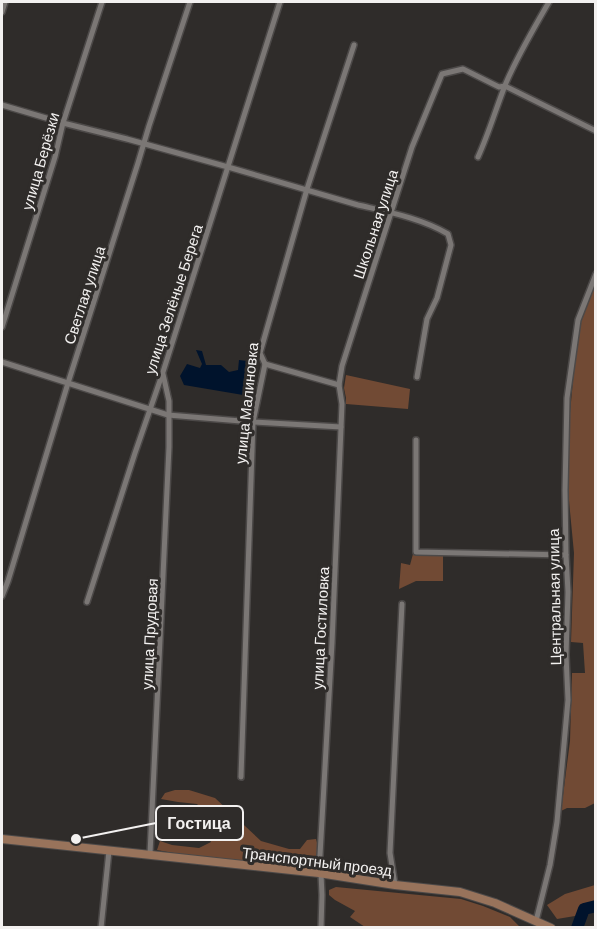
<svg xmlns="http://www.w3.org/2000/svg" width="597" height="929" viewBox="0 0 597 929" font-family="Barlow,sans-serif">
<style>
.green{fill:#714a34}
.water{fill:#00132c}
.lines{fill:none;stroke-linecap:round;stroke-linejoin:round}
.river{stroke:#00132c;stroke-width:12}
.minor-casing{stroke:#4c4948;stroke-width:8}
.secondary-casing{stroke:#4c4948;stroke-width:10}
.minor{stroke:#7b7775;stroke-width:5}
.secondary{stroke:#98735b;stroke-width:8}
.labels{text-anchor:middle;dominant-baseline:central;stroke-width:6;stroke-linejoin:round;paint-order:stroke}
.street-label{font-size:15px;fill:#f3f1f0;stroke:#2f2c2a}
.leader{fill:none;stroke:#f3f1f0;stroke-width:2}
.callout-dot{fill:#f3f1f0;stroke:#2f2c2a;stroke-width:2}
.callout{fill:#2f2c2a;stroke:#f3f1f0;stroke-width:2}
.callout-label{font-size:16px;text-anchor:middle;font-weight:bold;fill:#f3f1f0}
</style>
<rect width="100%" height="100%" fill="#2f2c2a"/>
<g class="green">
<polygon points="595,275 595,803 585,808 567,808 561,811 570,741 572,673 585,673 583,643 571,642 574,553 567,480 568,435 574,369 581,318"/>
<polygon points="346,375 410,389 408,409 346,404 346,398 344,388"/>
<polygon points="413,554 443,555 443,581 416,581 399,589 401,563 410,565"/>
<polygon points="175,790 189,790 215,798 261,841 289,849 300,849 307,840 316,839 319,850 314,867 293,865 288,861 276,859 274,864 195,857 157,850 160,841 172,845 199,848 211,842 207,833 194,820 200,807 197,804 178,802 161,799 165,793"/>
<polygon points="595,885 595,909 581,915 557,919 547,905 565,894"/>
<polygon points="336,887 461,899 483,906 510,917 520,927 525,927 365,927 350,917 355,911 335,900 329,895 329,890"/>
</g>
<polygon class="water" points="196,350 202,351 206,365 221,365 229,372 238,370 239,360 247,361 247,368 253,372 249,396 184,385 180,376 187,364 200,368 202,364"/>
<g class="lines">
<polyline class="river" points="577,928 584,909 596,906"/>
<defs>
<g id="minor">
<polyline points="2,12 5,2"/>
<path d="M2,105L63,123L127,139L228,167L358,205C388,212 421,218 448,234L451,245L437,298L427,319L417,377"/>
<path d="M478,157C489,133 496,108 506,83C518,55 534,28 549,2"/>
<polyline points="2,327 55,157 63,123 102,2"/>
<polyline points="2,362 168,415 253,422 341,427"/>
<polyline points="265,364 339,385"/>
<polyline points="416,440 416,552 566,555"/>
<polyline points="2,596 8,581 68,383 138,163 149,126 190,2"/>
<polyline points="87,602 135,453 163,372 280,2"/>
<polyline points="241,777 253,422 265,364 260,353 307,189 354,45"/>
<polyline points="150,854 169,447 169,401 163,374"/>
<polyline points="319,873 332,643 342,404 339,385 342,366 412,147 442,74 463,69 499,87 505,86 596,131"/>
<polyline points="395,885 390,853 402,604"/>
<polyline points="536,921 550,865 557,822 568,700 566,655 568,592 566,555 565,490 567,398 578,320 596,274"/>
<polyline points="101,928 109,851"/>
<polyline points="321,928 322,895 321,874"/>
</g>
<polyline id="secondary" points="2,839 319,873 395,885 460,892 495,903 551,928"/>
</defs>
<use href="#minor" class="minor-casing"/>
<use href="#secondary" class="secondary-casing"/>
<use href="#minor" class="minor"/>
<use href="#secondary" class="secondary"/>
</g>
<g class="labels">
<g class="street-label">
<text transform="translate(40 161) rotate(-74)">улица Берёзки</text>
<text transform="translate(375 224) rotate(-72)">Школьная улица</text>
<text transform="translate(84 295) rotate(-72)">Светлая улица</text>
<text transform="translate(173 299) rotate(-72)">улица Зелёные Берега</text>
<text transform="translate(246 403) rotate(-84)">улица Малиновка</text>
<text transform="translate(554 597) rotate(-91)">Центральная улица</text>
<text transform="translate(320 628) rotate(-87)">улица Гостиловка</text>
<text transform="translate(149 634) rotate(-87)">улица Прудовая</text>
<text transform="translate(317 861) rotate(7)">Транспортный проезд</text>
</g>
</g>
<path class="leader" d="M76 839L156 823"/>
<circle class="callout-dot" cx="76" cy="839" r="6"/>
<rect class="callout" x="156" y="806" width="87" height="34" rx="6"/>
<g class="callout-label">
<text x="199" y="829">Гостица</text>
</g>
<rect width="597" height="929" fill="none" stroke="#f3f1f0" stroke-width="6"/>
</svg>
